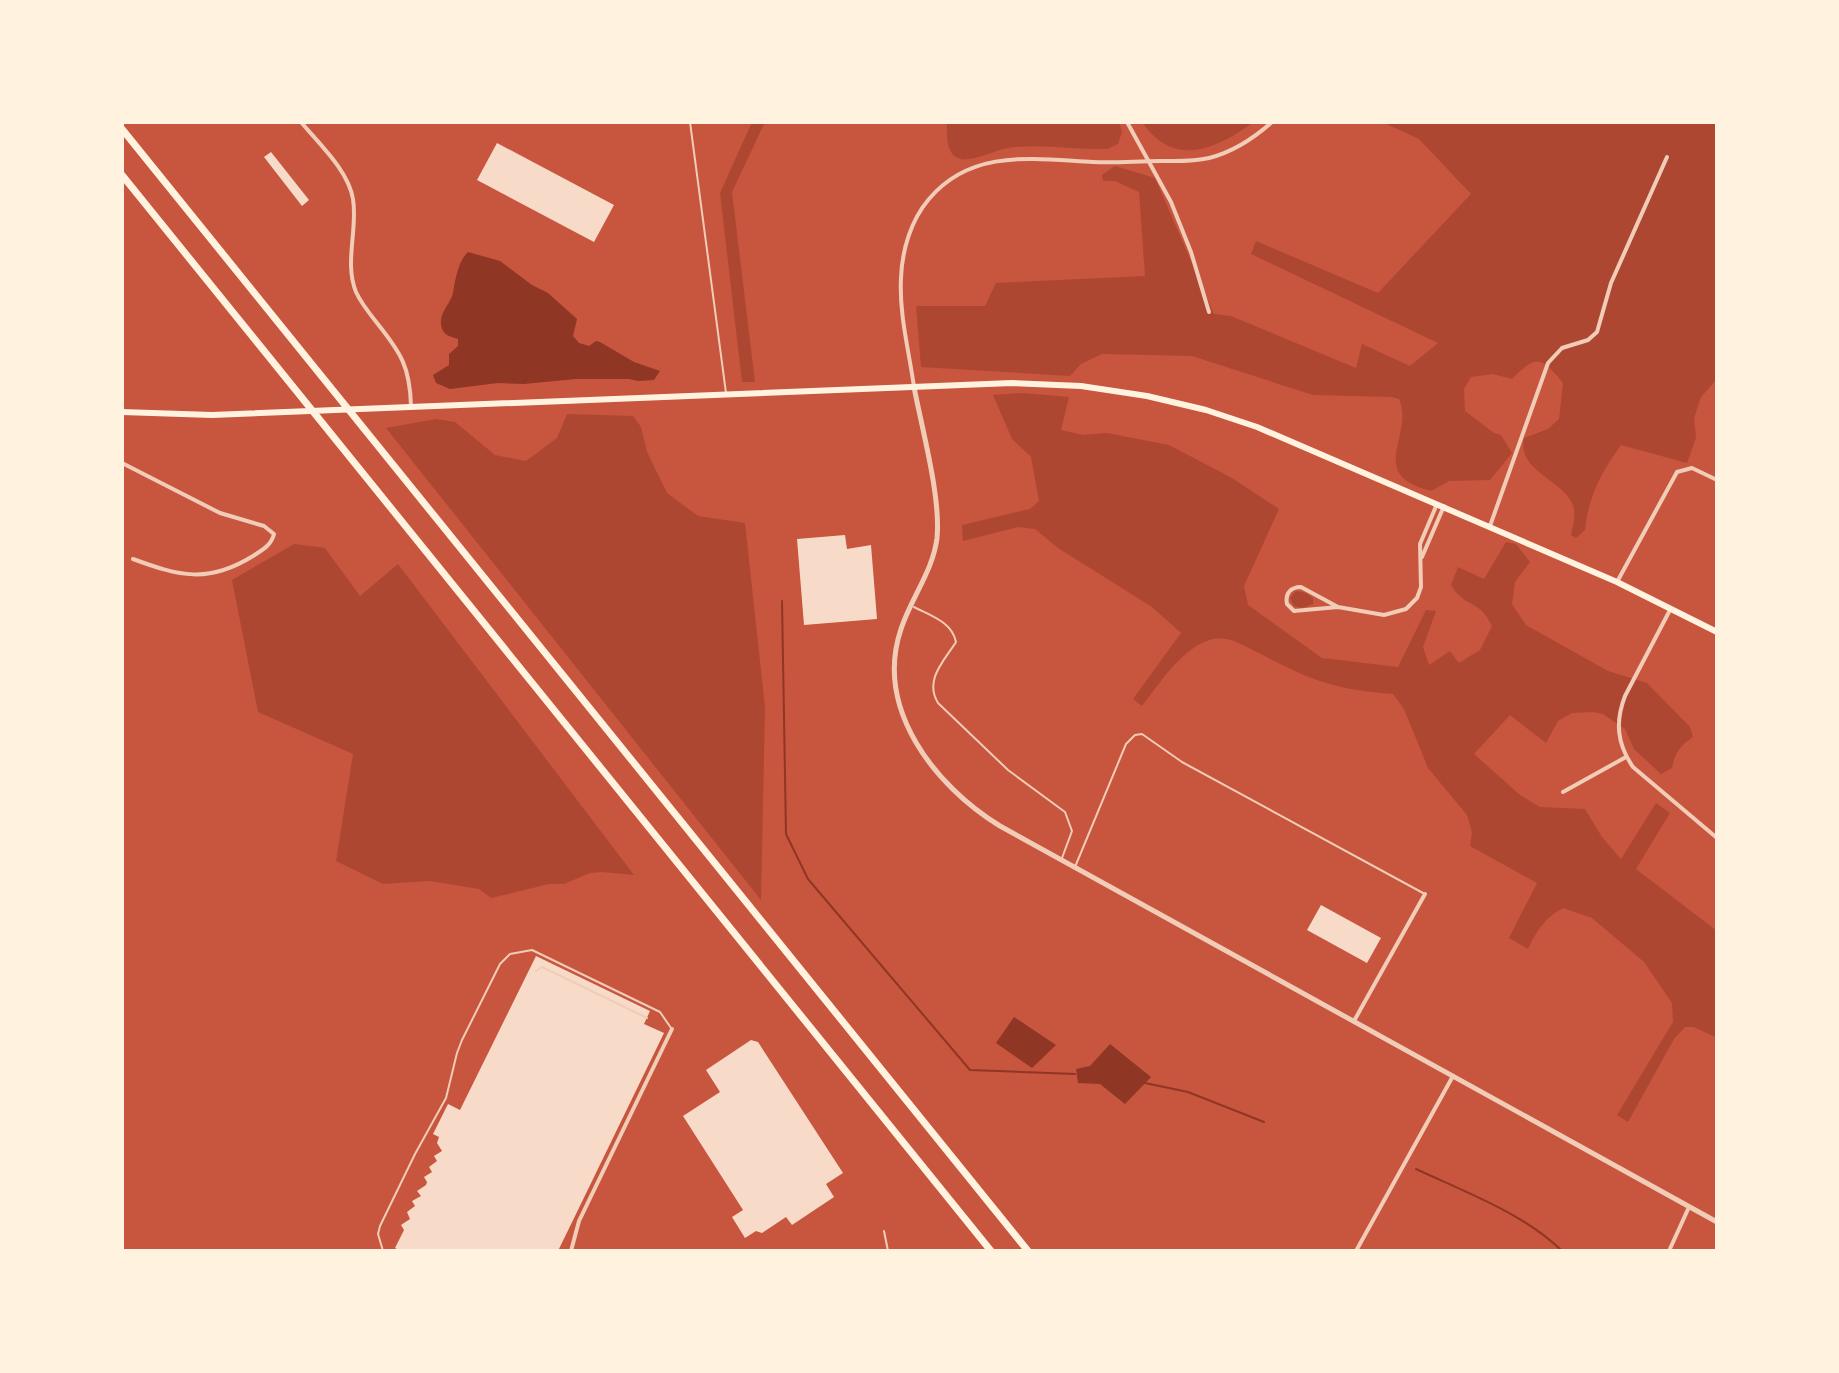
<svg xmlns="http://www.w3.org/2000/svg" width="1839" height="1373" viewBox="0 0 1839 1373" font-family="'Fira Sans Condensed',sans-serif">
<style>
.green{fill:#ae4732}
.water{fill:#8f3625}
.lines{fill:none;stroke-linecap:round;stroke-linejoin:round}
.stream{stroke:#8f3625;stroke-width:2}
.building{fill:#f7dbc8}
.service{stroke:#f1ccb7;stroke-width:2}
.minor{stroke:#f1ccb7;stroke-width:4}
.tertiary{stroke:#f1ccb7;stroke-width:5}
.secondary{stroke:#fff3e0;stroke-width:6}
.motorway{stroke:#fff3e0;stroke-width:7}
</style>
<rect width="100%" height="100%" fill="#c8553d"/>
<g class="green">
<polygon points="752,122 765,122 732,192 755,382 742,382 720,193"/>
<path d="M947,122H1119L1122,132L1118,144L1107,149C1075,150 1041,143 1008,148C996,150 971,162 961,159C945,155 947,135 947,122Z"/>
<path d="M1142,122H1254C1216,149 1174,169 1142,122Z"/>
<path d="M1382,122H1717V379L1701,397L1694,418L1696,438L1687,463L1621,445C1602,471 1588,497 1585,530L1576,538L1571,535C1573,524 1577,513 1572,503C1561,479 1517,471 1524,438L1548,429L1559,419L1563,383C1542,357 1536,354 1512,379L1493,374L1471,377L1464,389L1465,411L1494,433L1501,435L1512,453L1490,480L1449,481L1431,491C1365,474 1415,436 1399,399L1392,397L1313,395L1192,356L1102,354L1081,364L1070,376L921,367L916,306H985L996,283L1145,276L1139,192L1115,181H1103L1102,175L1115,166L1155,178L1214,314L1231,316L1356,368L1362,344L1410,366L1438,343L1251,254L1256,241L1378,293L1471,194L1419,139Z"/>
<path d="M1023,393L1069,397L1061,430L1083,435L1107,433L1169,445L1232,478L1279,509L1244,586L1248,605L1322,658L1398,667L1426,610L1436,611L1423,647L1429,665L1450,651L1459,663L1480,650L1492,626C1479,598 1465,609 1451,585L1458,567L1484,579L1506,542L1516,544L1530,562L1515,582L1512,604L1526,625L1608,671L1647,683L1690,727L1693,737C1680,746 1675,752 1672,768L1661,774L1634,749L1625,729L1603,714L1593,712L1572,713L1558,721L1546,743L1510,715L1474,754L1520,795L1540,807L1585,809L1602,837L1621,859L1656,803L1670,813L1636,869L1717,931V1038L1694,1027H1685L1674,1039L1628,1122L1617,1115L1673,1022L1672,1003L1644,962L1592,918L1563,908C1545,918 1537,930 1528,949L1509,938L1537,883L1470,846L1472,832L1467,815L1428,768L1404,709L1393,694C1335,690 1309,680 1259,653C1246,647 1228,635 1213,639C1183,646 1160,683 1142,706L1133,699L1181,633L1152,607L1058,548L1035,529L1018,527L963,541L962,525L1030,509L1039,501L1031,457L1012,439L993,395Z"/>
<polygon points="567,414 633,416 641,427 647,452 667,493 698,516 745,523 765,707 761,900 386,428 436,419 455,422 495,455 526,461 557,438"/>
<polygon points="294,544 325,548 360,596 398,564 634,875 602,872 590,873 564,884 549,884 491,898 479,889 430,881 383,884 336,861 353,754 258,712 232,580"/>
<polygon points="1296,591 1306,593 1313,598 1313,604 1302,608 1294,606 1290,598"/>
</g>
<g class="water">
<path d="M468,252L500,261L532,285L548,293L577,319L573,336L579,343L589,346L596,341L600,342L634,362L660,371L654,380L638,381L629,379H576L524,384L498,383L450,389L436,383L433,375L449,365V354L458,346V339C452,337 445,336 442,329C437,313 450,306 453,293C455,281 458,261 468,252Z"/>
<polygon points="1014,1017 1056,1045 1032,1068 996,1043"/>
<polygon points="1110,1044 1151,1077 1125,1104 1100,1084 1078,1083 1076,1069 1090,1066"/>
</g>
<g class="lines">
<g class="stream">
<polyline points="782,601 786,834 808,879 970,1070 1075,1074"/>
<polyline points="1145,1083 1188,1092 1264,1122"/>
<path d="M1416,1169C1463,1191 1525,1214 1562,1251"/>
</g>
</g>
<g class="building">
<polygon points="497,143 614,205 594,242 477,180"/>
<polygon points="271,152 309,200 302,206 264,157"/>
<polygon points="845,535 847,549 871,545 877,619 804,625 797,539"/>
<polygon points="1321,905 1381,938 1367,963 1307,930"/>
<polygon points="536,956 650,1011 644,1024 664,1033 558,1251 400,1251 395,1248 404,1230 401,1225 410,1219 407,1212 415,1206 412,1201 421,1196 417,1191 426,1185 427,1182 424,1177 432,1172 429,1167 437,1161 434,1156 442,1151 437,1143 439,1137 433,1134 448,1104 460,1110"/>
<polygon points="751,1040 758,1042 843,1173 826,1184 834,1197 792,1225 786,1217 762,1233 756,1231 745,1238 732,1217 743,1210 683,1116 720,1092 706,1070"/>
</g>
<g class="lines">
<g class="service">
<polyline points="690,122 726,393"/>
<path d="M914,607C931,616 952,622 956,642C944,661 924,680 938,703L1008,770L1065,812L1072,831L1062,858"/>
<polyline points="1075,867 1126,744 1135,735 1142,734 1182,762 1423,893"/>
<polyline points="536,971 542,967 647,1018"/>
<polyline points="884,1231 888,1251"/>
<polyline points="383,1251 378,1234 380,1226 415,1154 446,1098 457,1053 462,1040 500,964 510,954 532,950 660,1012 671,1028"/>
</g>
<g class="minor">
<path d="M301,122C319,144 348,170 353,199C358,229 344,263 356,292C361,303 369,313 377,323C401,353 410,367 411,406"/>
<polyline points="1127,122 1171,202 1191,252 1209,312"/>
<path d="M914,387C909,351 899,314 901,278C902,250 911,220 929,199C972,148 1034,159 1093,162C1116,163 1138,161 1160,161C1177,161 1193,162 1209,158C1233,152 1254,138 1272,122"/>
<path d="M122,463L220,513L264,526L274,534C271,546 262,550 253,556C208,584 179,576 133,559"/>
<polyline points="1490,526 1548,363 1562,348 1588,340 1597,332 1611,283 1667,157"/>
<polyline points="1422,557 1444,506"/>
<polyline points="1617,582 1677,472 1692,468 1717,480"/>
<path d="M1338,607L1294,611L1287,604C1285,594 1290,587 1301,587L1338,607L1384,615L1406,609L1417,598L1421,587L1420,544L1437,504"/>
<path d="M1670,610L1625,696C1615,722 1617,744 1633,767L1717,838"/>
<polyline points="1563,792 1626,757"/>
<polyline points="1354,1021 1425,894"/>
<polyline points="571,1251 579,1221 672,1029"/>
<polyline points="1356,1251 1453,1076"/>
<polyline points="1669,1251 1689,1207"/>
</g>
<path class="tertiary" d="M914,387C922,429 941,497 937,538C933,571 911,598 901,629C874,709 935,786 1000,826L1717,1222"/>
<polyline class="secondary" points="122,412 212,415 1012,383 1081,386 1147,396 1206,410 1257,427 1617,582 1717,632"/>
<g class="motorway">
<polyline points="122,129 1028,1251"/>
<polyline points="122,175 991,1251"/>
</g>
</g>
<rect width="1839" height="1373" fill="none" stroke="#fff3e0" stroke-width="248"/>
</svg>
